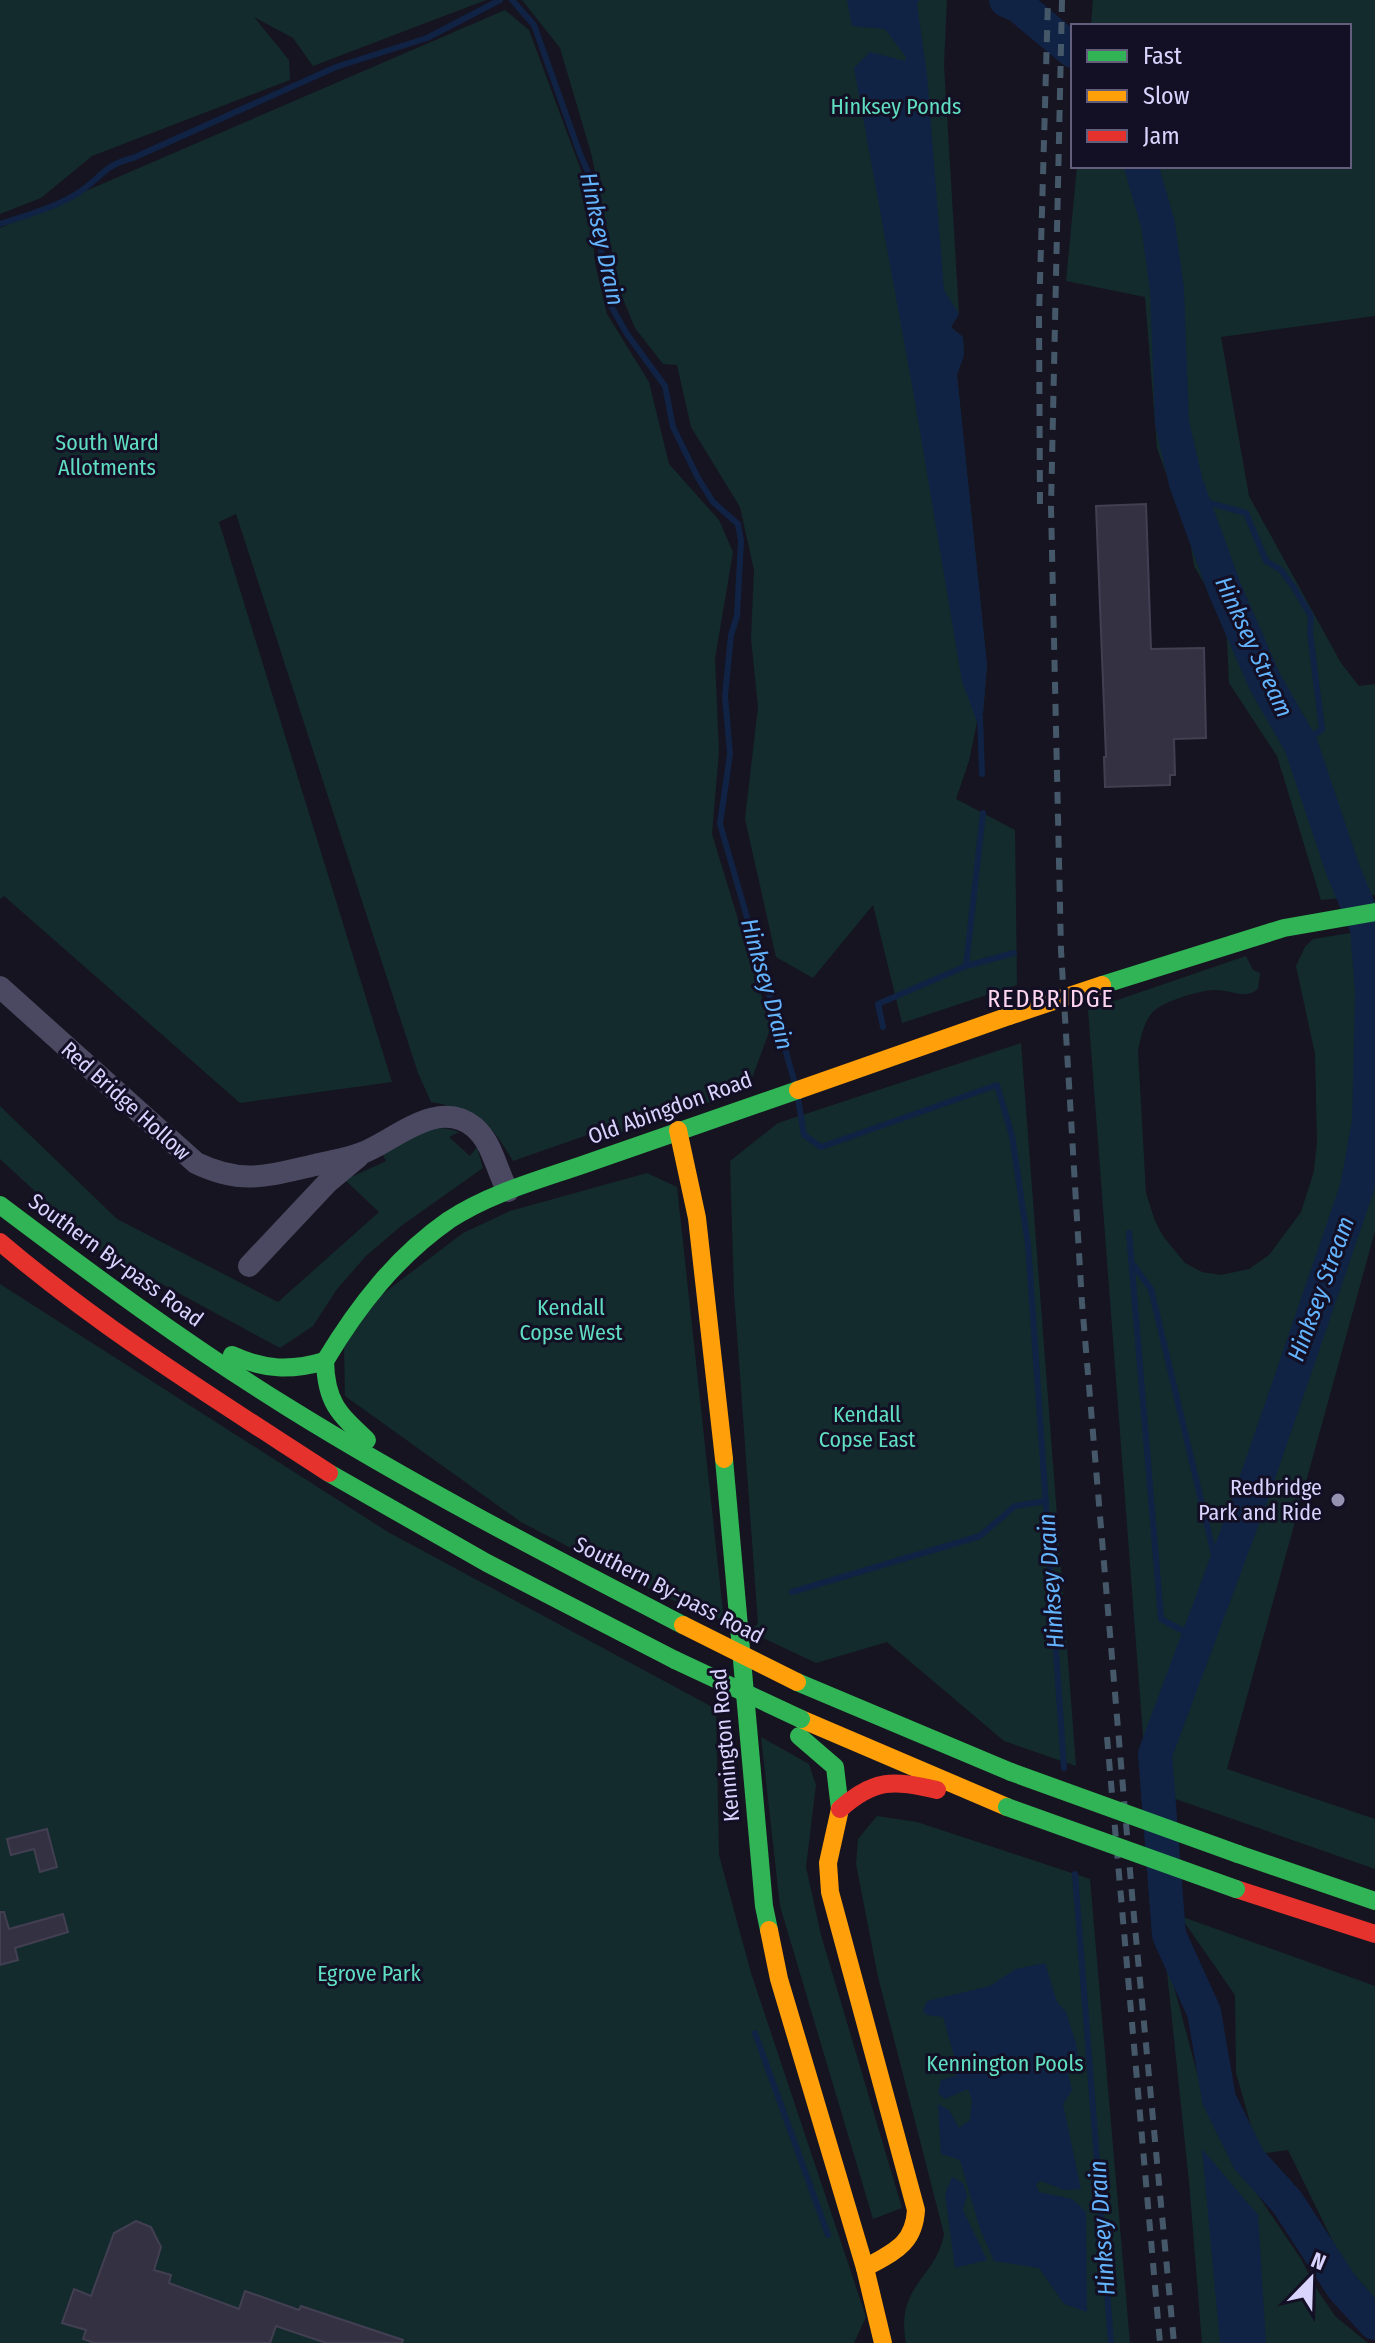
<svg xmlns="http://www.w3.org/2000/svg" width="1375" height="2343" viewBox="0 0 1375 2343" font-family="'Fira Sans Condensed',sans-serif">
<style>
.green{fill:#132b2c}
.water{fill:#102345}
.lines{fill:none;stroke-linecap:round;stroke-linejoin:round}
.stream{stroke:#102345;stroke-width:6}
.river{stroke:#102345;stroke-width:34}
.building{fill:#343242;stroke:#433f53;stroke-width:2}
.street{stroke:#4b4961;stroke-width:22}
.fast{stroke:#30b455;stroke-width:18}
.slow{stroke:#ff9f0a;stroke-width:18}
.jam{stroke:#e5322d;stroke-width:18}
.rail{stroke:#445869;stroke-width:6;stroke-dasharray:12 10;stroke-linecap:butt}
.fast-bridge{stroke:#30b455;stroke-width:18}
.slow-bridge{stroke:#ff9f0a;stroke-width:18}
.poi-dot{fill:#9591b0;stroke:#130f25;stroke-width:3}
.labels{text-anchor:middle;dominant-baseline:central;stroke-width:6;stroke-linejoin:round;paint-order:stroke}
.park-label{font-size:22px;fill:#60dec1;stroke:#130f25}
.street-label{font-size:22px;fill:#d9d4fe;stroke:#130f25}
.poi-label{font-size:22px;fill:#d9d4fe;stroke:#130f25;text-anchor:end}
.water-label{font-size:24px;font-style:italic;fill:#63b3fd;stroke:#130f25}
.neighbourhood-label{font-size:24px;letter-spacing:2px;fill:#fed6ef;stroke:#130f25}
</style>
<rect width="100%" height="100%" fill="#161420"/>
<g class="green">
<polygon points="0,0 486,0 313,66 293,38 254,17 289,60 290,80 92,156 41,198 0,214"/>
<polygon points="522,0 947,0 944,65 959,314 951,327 963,337 964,355 957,375 987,665 983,713 977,722 969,761 956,799 1015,830 1017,985 902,1023 873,905 813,978 776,957 745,819 758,707 751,638 754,570 740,507 691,427 677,365 663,364 635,328 621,294 591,153 560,48"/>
<polygon points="1093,0 1375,0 1375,316 1221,337 1249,496 1341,663 1359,686 1375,684 1375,895 1321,900 1277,756 1229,683 1226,620 1194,566 1190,540 1157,448 1145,297 1066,281 1077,166 1349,166 1349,26 1091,26"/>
<path d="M505,10L529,30L589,192L595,263L607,314L649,382L669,464L719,520L733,552L715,659L719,751L712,834L771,1027L748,1089L617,1134L593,1133L513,1161C489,1120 478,1111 431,1102L418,1073L236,514L219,522L392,1082L240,1103L4,896L0,899V228Z"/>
<path d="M1375,929V1231L1227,1769L1375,1819V1869L1147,1789L1088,1010L1246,956L1253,970L1260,973L1258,989C1244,1000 1232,990 1216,990C1203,989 1165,1001 1155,1010C1144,1020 1141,1036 1138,1051L1146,1193L1155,1221L1163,1236L1185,1263L1202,1272L1221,1275L1249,1269L1269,1255L1301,1212L1314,1171L1317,1141L1315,1054L1296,966L1305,947L1313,939Z"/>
<polygon points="1021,1043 1076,1766 1004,1741 887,1642 816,1663 748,1631 758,1624 734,1293 730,1161 778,1123"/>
<path d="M0,1106L117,1219L278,1302L379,1212L345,1180L386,1161L379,1148C405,1137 430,1120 459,1132L449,1137L470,1156L477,1147L483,1168L401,1226L366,1256L337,1289L313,1326L280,1348L99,1250L0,1159Z"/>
<polygon points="647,1173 677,1187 724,1621 661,1595 521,1522 345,1396 344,1346 380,1296 463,1233 510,1211"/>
<polygon points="0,1284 388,1532 716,1709 719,1855 751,1973 866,2317 854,2343 0,2343"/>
<polygon points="761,1737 809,1764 816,1785 806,1867 821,1935 902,2208 873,2219 780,1906"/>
<path d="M877,1816L917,1822L1090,1879L1130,2343H906C895,2285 936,2279 944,2234L878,1977L856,1864L858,1839Z"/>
<polygon points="1180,1916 1375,1986 1375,2299 1342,2260 1288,2150 1259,2154 1236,2073 1235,1995"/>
<polygon points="1165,1953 1204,2099 1245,2176 1301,2259 1318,2291 1335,2316 1368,2343 1202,2343 1189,2182"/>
</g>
<g class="water">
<polygon points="847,0 919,0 917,4 927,75 944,290 959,314 951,327 963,337 964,355 957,375 987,665 983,713 977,722 962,681 914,396 854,68 870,52 905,61 906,57 885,29 852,26"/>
<polygon points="1045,1963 1057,2002 1066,2012 1076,2043 1078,2055 1068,2073 1072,2090 1063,2104 1081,2189 1064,2190 1041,2181 1036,2184 1039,2192 1072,2199 1086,2212 1087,2312 1064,2304 1039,2268 994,2261 980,2229 960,2160 941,2154 938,2104 949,2110 959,2128 970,2120 972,2100 968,2089 945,2099 938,2093 941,2080 955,2076 958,2070 943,2017 927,2015 923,2011 927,2001 990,1986 1016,1969"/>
<polygon points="1202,2149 1258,2215 1266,2343 1220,2343"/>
<polygon points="952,2177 963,2183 967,2196 963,2210 987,2260 955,2268 945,2194"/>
</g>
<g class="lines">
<g class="stream">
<polyline points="512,0 534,25 580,154 595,188 604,277 610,304 627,334 665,386 673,427 698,478 713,502 738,524 741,541 737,616 731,635 725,696 730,754 720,824 794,1080"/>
<polyline points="1019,0 1019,6"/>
<path d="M0,224C27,215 58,207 81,191C103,175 105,165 133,158L336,67L427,38L500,0"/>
<polyline points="1192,498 1246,513 1266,561 1281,570 1293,586 1311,616 1310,633 1322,729 1301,745"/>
<polyline points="980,717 982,774"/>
<polyline points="966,966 1014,953"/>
<polyline points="1372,992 1375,990"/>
<polyline points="883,1027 878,1004 966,966 983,813"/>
<polyline points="798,1098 804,1135 821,1147 997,1085 1012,1136 1028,1244 1064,1768"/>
<polyline points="1129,1233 1161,1619 1198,1639"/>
<polyline points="1134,1266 1151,1289 1220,1580"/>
<polyline points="792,1592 980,1536 1015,1506 1046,1501"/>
<polyline points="1075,1874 1111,2343"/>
<polyline points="755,2033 828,2235"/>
</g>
<g class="river">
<polyline points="1006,0 1019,6 1073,51"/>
<polyline points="1141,166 1158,224 1167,289 1172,423 1186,483 1225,590 1265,682 1301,745 1343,870 1367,928 1372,992 1369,1122 1357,1188 1248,1505 1155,1754 1169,1935 1204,2012 1219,2099 1249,2160 1287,2202 1343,2288 1375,2323"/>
</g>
</g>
<g class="building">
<polygon points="1146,504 1151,649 1204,648 1206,738 1174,739 1175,775 1170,775 1170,785 1105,787 1104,757 1106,757 1096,506"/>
<polygon points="47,1829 57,1867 40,1872 34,1849 11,1855 7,1839"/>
<polygon points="0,1912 4,1912 9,1929 63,1914 68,1932 15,1948 18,1960 0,1965"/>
<polygon points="136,2221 151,2227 161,2247 154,2270 171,2275 169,2283 239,2309 245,2291 299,2310 301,2306 403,2340 402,2343 326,2343 276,2326 270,2343 94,2343 83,2339 86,2330 62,2323 74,2289 91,2296 114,2233"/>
</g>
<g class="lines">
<g class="street">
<path d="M0,987L196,1163C242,1185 267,1176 315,1165C330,1161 347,1159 362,1153C394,1141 438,1097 474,1127C493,1143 496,1170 508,1191"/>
<polyline points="249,1266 328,1182 358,1157"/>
</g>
<g class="fast">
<polyline points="1102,985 1284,928 1375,912"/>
<path d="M0,1205C94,1276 189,1346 289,1408C416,1487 550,1556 683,1625"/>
<path d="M232,1355C265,1370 291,1371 325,1361C326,1402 338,1413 367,1440"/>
<path d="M325,1361C358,1306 396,1257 449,1220C490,1193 539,1180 585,1164C656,1139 727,1115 798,1090"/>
<polyline points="724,1459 764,1906 769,1930"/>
<polyline points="329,1473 487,1563 675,1660"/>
<polyline points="797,1682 1011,1772"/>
<polyline points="799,1736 835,1767 840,1809"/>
<polyline points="1238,1854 1375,1901"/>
</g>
<g class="slow">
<polyline points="798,1090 1009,1016"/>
<polyline points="678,1130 697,1218 724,1459"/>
<polyline points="801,1719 1007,1807"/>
<path d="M840,1809L828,1863L830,1892L916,2210C914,2245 893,2252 865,2268"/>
<polyline points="769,1930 779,1979 865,2268 883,2343"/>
</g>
<g class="jam">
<path d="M0,1242C102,1329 217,1400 329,1473"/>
<path d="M840,1809C875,1778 893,1780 937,1790"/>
<polyline points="1236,1889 1375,1934"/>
</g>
<g class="rail">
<polyline points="1062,0 1051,507 1061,950 1082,1303 1133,1906 1174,2343"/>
<polyline points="1040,504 1039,316 1048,0"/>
<polyline points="1107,1737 1160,2343"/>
</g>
<g class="fast-bridge">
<polyline points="675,1660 801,1719"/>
<polyline points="1011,1772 1238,1854"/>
<polyline points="1007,1807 1236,1889"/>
</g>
<g class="slow-bridge">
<polyline points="1009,1016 1102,985"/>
<polyline points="683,1625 797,1682"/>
</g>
</g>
<circle class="poi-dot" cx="1338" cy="1500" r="8"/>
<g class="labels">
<g class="park-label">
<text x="896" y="106">Hinksey Ponds</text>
<text x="107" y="442">South Ward<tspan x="107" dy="25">Allotments</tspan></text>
<text x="571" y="1307">Kendall<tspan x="571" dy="25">Copse West</tspan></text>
<text x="867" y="1414">Kendall<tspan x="867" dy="25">Copse East</tspan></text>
<text x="369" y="1973">Egrove Park</text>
<text x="1005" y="2063">Kennington Pools</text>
</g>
<g class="street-label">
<text transform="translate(126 1101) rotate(42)">Red Bridge Hollow</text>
<text transform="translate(670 1108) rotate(-20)">Old Abingdon Road</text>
<text transform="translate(116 1260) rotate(36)">Southern By-pass Road</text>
<text transform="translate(669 1590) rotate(27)">Southern By-pass Road</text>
<text transform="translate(725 1745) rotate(-95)">Kennington Road</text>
</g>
<g class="poi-label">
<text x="1322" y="1487">Redbridge<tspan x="1322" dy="25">Park and Ride</tspan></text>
</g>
<g class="water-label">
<text transform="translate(602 239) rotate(78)">Hinksey Drain</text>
<text transform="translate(1254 647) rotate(65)">Hinksey Stream</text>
<text transform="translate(767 984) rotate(74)">Hinksey Drain</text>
<text transform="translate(1321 1289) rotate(-70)">Hinksey Stream</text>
<text transform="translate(1051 1581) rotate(-94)">Hinksey Drain</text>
<text transform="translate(1102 2228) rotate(-94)">Hinksey Drain</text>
</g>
<g class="neighbourhood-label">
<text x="1051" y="999">REDBRIDGE</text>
</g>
</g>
<rect x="1071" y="24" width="280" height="144" fill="#130f25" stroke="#625e7c" stroke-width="2"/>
<rect x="1087" y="50" width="40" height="12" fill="#30b455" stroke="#625e7c" stroke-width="2"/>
<text x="1143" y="64" font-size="24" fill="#d9d4fe">Fast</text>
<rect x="1087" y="90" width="40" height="12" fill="#ff9f0a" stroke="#625e7c" stroke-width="2"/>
<text x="1143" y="104" font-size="24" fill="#d9d4fe">Slow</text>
<rect x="1087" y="130" width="40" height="12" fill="#e5322d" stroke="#625e7c" stroke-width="2"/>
<text x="1143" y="144" font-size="24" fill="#d9d4fe">Jam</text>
<g transform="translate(1311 2279) rotate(23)" stroke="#130f25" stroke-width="6" paint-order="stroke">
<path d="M0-6L14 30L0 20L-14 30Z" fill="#d9d4fe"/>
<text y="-12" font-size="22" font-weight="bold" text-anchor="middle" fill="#d9d4fe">N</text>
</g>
</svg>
